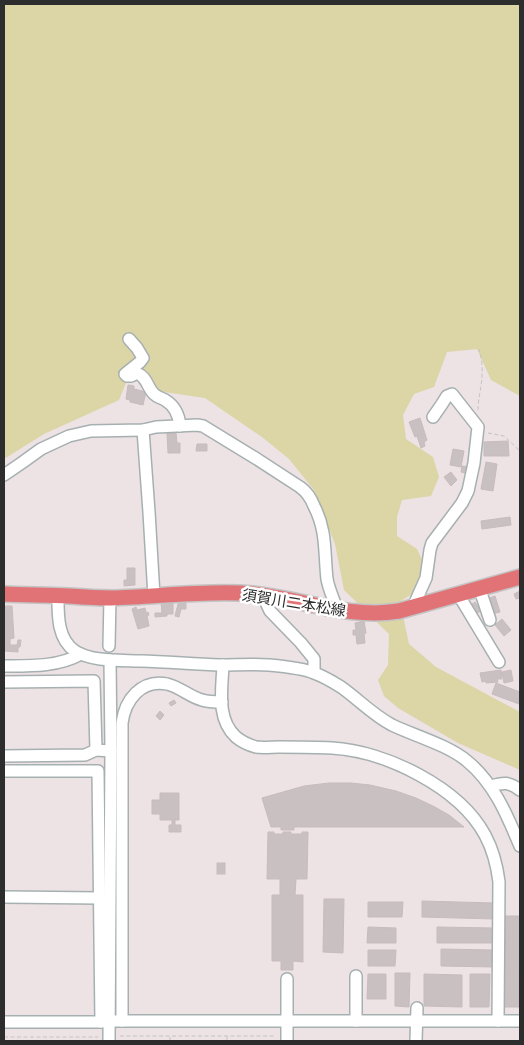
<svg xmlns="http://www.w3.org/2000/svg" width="524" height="1045" viewBox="0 0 524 1045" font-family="Barlow,'Noto Sans JP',sans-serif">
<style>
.green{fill:#dcd5a5}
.building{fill:#c9c0c2;stroke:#c8bbbd}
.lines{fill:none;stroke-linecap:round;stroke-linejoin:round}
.minor-casing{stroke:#a7b0b1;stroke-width:14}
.major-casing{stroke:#c4c4c4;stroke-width:18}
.path{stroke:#c4c4c4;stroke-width:1;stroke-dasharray:4 2.5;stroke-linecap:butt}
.minor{stroke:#fff;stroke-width:11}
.major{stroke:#e17377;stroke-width:15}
.labels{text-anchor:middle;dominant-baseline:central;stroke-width:5;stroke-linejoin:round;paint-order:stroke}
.street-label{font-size:15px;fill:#2d2d2d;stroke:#fff}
</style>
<rect width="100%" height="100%" fill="#ede2e4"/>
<polygon class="green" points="4,4 520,4 520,396 491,380 477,349 447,352 434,387 414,394 403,415 406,439 433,457 439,477 431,496 402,500 397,517 397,536 417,549 424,564 412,594 401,601 402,611 409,644 436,667 520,712 520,770 458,743 398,708 384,696 378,680 388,665 389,634 344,590 335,544 314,490 289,459 262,437 205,398 164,392 128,378 119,400 44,434 4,459"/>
<g class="building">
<polygon points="128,385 134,386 134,389 146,392 143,405 130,402 130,400 126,399"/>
<polygon points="420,418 427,440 424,442 425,446 421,448 417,436 415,437 409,422"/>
<polygon points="167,433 176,433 177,443 180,443 180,453 168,453"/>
<polygon points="508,441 509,456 484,456 484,442"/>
<polygon points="197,444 207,444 207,451 196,451"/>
<polygon points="453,449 464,451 461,467 450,465"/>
<polygon points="486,462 497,464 493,491 481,489"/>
<polygon points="462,466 470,467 469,474 461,472"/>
<polygon points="451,472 457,480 451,486 444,477"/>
<polygon points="510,517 511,525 482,529 481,521"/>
<polygon points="127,568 135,568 135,585 124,586 124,580 127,580"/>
<polygon points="520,591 520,598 516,599 514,594"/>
<polygon points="495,596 500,612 492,614 487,599"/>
<polygon points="179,600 186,600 186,609 181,609 179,617 175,616"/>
<polygon points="161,602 173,602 173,614 167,614 167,616 155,617 155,613 162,613"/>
<polygon points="475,602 481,611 475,614 471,605"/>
<polygon points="4,606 12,606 14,638 10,639 10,645 17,645 18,640 21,640 20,647 18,647 18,652 4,651"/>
<polygon points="136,607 137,610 145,608 146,613 148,612 149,615 147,616 149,626 138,629 132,609"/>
<polygon points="502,619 511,630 504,636 495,625"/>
<polygon points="364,621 366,633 364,634 365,643 357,644 356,635 353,635 353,630 356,630 355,623"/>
<polygon points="501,670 502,679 497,679 498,682 486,683 486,681 482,682 480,673"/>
<polygon points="511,670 513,681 504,683 502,672"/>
<polygon points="496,683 520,692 519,704 492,694"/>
<polygon points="174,700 176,703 171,706 169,703"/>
<polygon points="160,711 164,715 160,720 156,716"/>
<polygon points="329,783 351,783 370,785 396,791 416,798 433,806 449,815 464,827 294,827 294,830 281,830 281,827 271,827 262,798 304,786"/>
<polygon points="160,793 179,793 179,820 175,820 175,825 181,825 181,832 169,832 169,825 172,825 172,820 160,820 160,814 152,814 152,800 160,800"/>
<polygon points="268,832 274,832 274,834 283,834 283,832 291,832 291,834 302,834 302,832 308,832 307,879 296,879 295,895 303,895 303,962 293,961 293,970 281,970 281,961 272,961 272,895 280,895 280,879 267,879"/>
<rect x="217" y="863" width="8" height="11"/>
<polygon points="324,899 344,899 343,953 323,952"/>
<polygon points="422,901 494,903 494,919 422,917"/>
<polygon points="368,902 403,902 402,917 368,917"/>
<polygon points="505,916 520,916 519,1007 504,1007"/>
<polygon points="368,927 396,928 396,943 367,943"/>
<polygon points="437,927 494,928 494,943 437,943"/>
<polygon points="441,949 494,950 494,967 441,966"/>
<polygon points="368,950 396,950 395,966 368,966"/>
<polygon points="395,973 410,973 409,1007 395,1006"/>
<polygon points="368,974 386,974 386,999 367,999"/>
<polygon points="424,974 462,975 462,1007 424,1006"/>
<polygon points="470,974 490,974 489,1007 470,1007"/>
</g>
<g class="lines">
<defs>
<g id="minor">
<path d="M129,339L137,348L143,358L140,362L125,374L127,376H131L137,373C147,377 147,387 154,394C157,397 161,398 165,400C175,406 179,415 180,426"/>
<polyline points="143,430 149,512 154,596"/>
<path d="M4,475L23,462L41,449L69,436L91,431L143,430L156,427L197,425L203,426L257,459L300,487C307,492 311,498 314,506C327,531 324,552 327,579C329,590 334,600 337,609"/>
<polyline points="478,589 482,596 490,620"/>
<polyline points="458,594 499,662"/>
<path d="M58,596C58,614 57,639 75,651C92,662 121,660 141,661C168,662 194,664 220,665C237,665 253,664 269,665C280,666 305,669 314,673C323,676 333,682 341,687C358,699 373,715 392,725C415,736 448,745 467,761C494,783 507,815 520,846"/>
<polyline points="263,596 270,611 301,643 314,659 314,672"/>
<polyline points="413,607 426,578 430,550 432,543 462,503 468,491 474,463 478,427 452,394 447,396 442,404 433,417"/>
<polyline points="109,646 110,598"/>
<path d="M223,665C222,689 216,719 236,737C242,742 249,745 256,747C263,748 272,747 279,747C297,747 314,747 332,748C385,751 459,787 485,835C493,850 497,865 499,882L498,1021"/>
<path d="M4,666C30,666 58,667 81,654"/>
<polyline points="4,682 94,681 96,750 111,751"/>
<polyline points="4,756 85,755 96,750"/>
<polyline points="4,771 98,771 101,1022"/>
<path d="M491,786C504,782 509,782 520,790"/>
<polyline points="4,897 100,898"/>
<polyline points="287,979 287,1041"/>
<path d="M122,1021V723C125,700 141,679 167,684C180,687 190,697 202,700C208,702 215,702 222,702"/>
<polyline points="356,1021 356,976"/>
<polyline points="4,1022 101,1022 109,1021 520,1021"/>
<polyline points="109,1041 111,751 110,660"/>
<polyline points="416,1041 417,1008"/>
</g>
<path id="major" d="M4,594C25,595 47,595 69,596C83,597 97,598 111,598C154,597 197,591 240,593C293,595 345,620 399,611L520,577"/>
</defs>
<use href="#minor" class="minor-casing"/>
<use href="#major" class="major-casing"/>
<g class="path">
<path d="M478,410C478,398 482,386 482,374C483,366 481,357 479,349"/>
<polyline points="488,433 504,436 520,451"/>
<polyline points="120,1036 276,1036"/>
<polyline points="227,1036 227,1041"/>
<polyline points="4,1037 98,1037"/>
<polyline points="170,1041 170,1036"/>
</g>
<use href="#minor" class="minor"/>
<use href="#major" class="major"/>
</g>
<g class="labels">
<g class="street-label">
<text transform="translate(294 602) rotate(9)">須賀川二本松線</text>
</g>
</g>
<rect width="524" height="1045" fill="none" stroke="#2d2d2d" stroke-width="10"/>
</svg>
